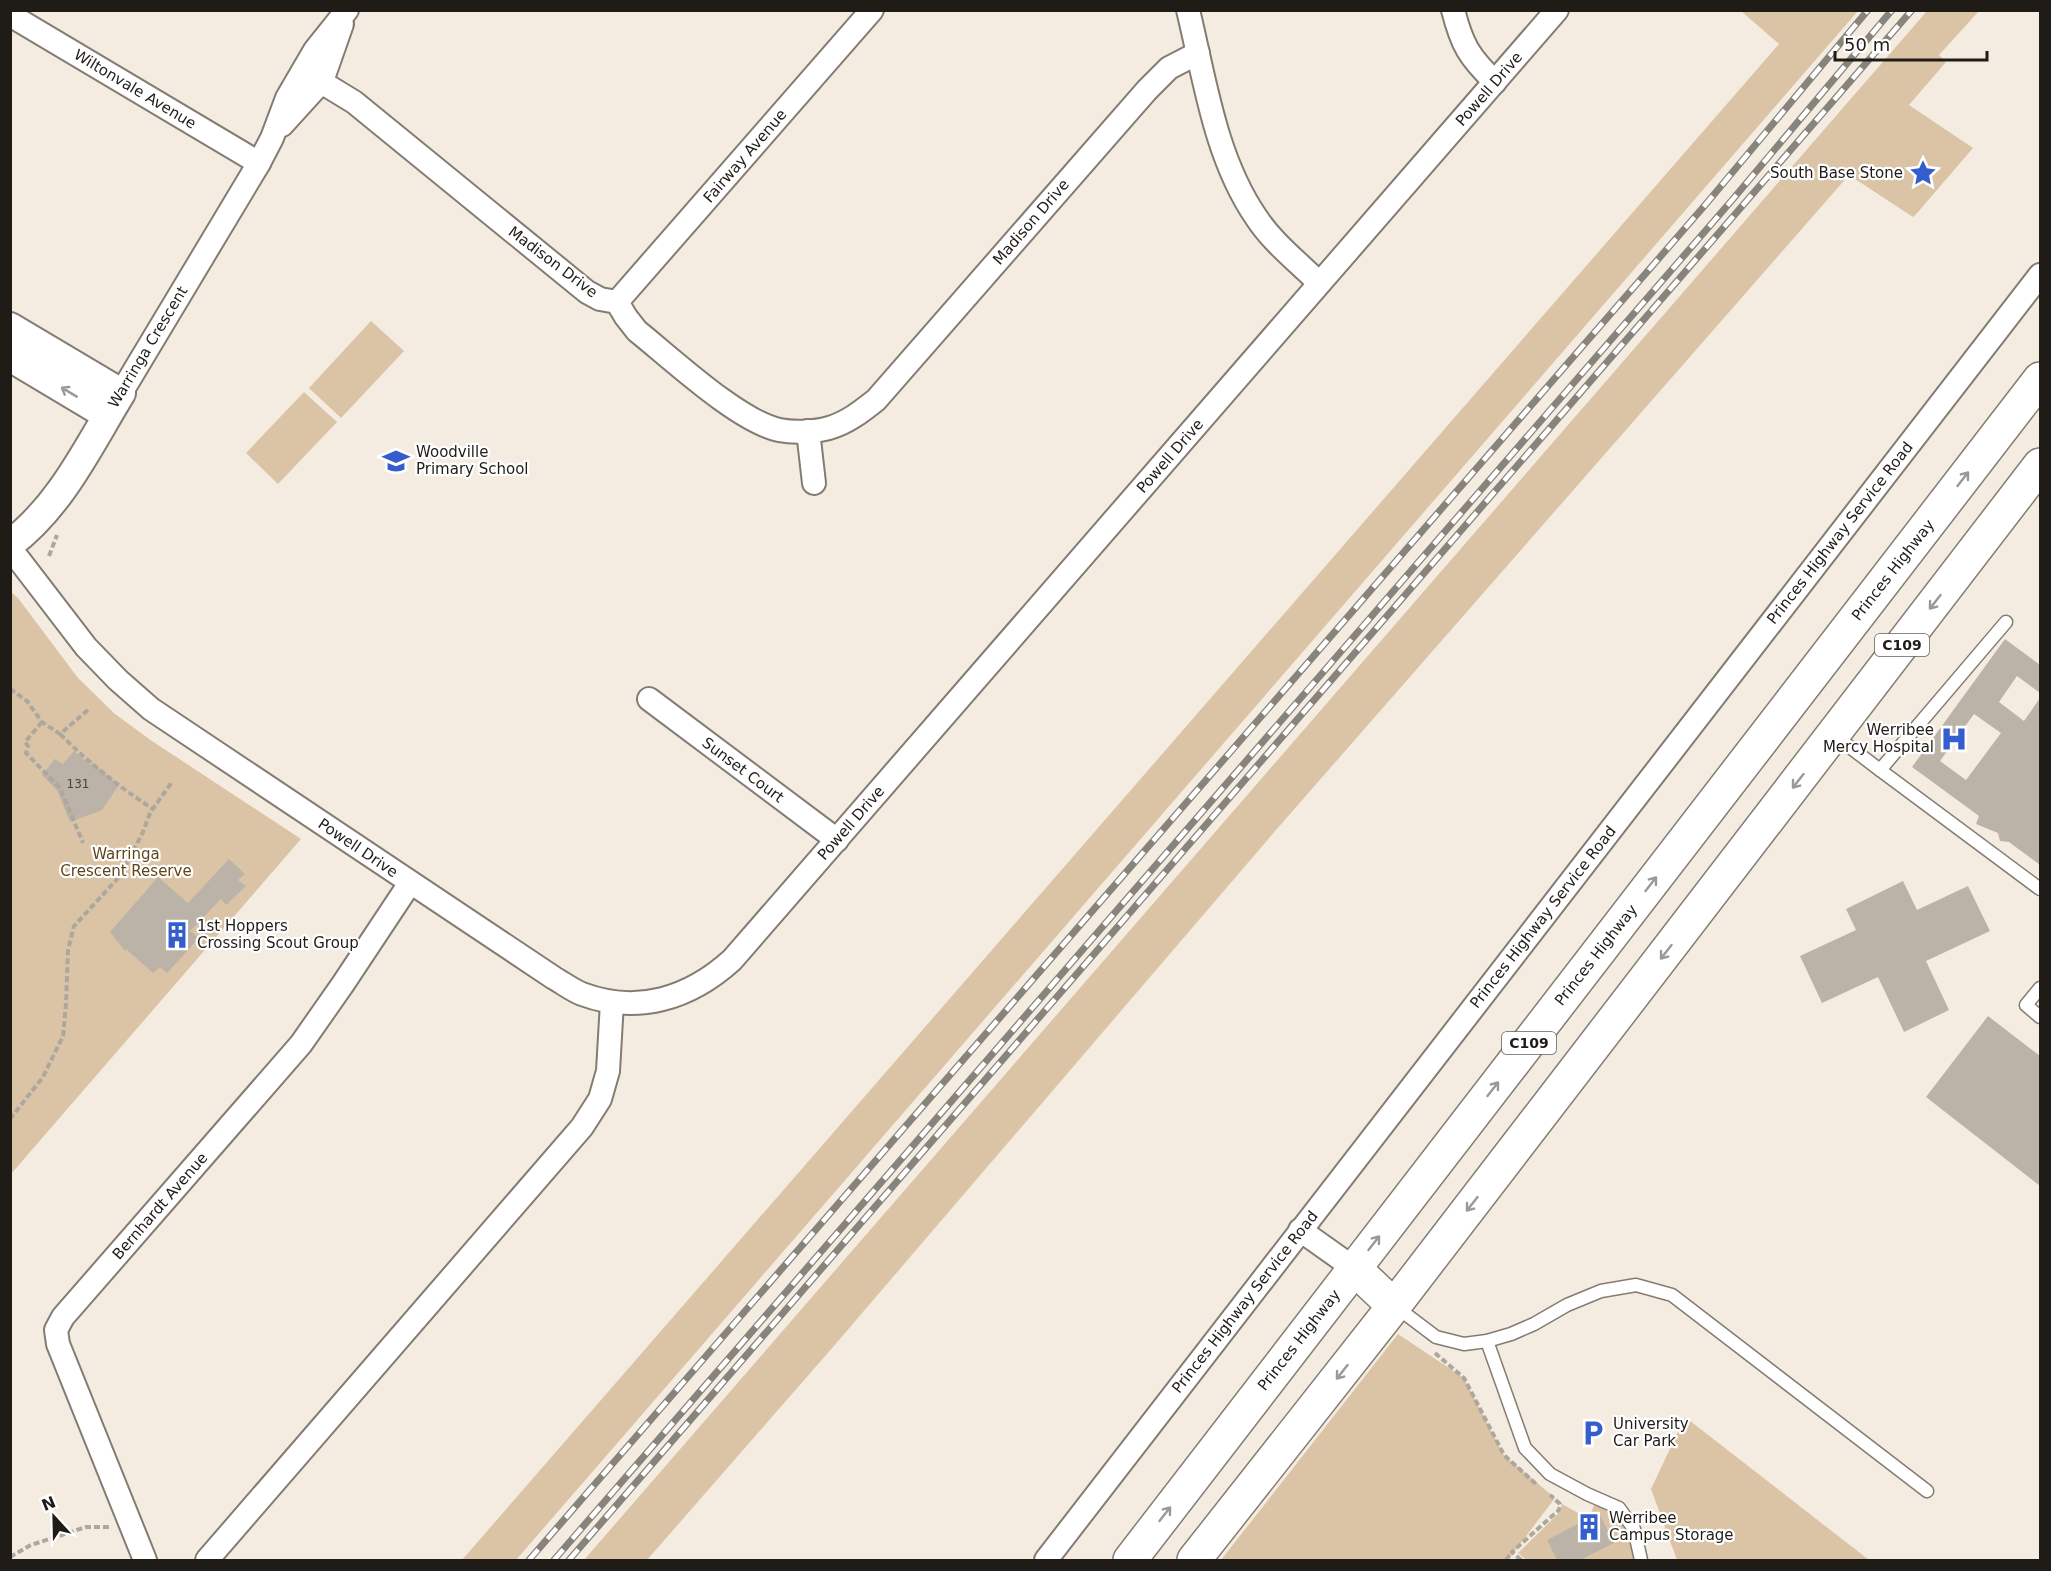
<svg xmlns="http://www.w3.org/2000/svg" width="2051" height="1571" viewBox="0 0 2051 1571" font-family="'DejaVu Sans',sans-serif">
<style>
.green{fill:#dac4a5}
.building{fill:#bcb3a8;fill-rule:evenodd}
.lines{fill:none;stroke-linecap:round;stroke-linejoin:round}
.service-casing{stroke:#847c72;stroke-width:15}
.minor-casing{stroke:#847c72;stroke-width:26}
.tertiary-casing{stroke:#847c72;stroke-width:32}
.trunk-casing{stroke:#847c72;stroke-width:36}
.path{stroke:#ada79d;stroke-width:4;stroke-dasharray:6 3;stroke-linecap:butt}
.service{stroke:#fff;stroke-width:12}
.minor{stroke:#fff;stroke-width:22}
.tertiary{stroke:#fff;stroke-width:28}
.trunk{stroke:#fff;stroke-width:33}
.rail-casing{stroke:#88837b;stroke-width:7}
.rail{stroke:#fff;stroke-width:4.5;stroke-dasharray:14;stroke-linecap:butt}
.oneway{stroke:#9a9997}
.labels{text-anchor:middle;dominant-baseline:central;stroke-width:4.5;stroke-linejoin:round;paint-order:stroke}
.number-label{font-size:12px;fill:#46423c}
.shield{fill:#fff;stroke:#62605d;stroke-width:1.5}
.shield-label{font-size:14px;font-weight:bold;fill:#1f1c18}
.street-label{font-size:15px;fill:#1f1c18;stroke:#fff}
.poi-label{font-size:15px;fill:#1f1c18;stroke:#fff;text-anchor:start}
.park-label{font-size:15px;fill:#614519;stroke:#fff}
</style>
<rect width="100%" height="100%" fill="#f4ece0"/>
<g class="green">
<polygon points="1741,11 1858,11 516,1560 462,1560 1779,44"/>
<polygon points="1927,11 1979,11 1939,55 1946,62 1909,105 1973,148 1918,212 1913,217 1849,175 1276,830 833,1347 647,1560 584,1560"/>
<polygon points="371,321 404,351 341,418 309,388"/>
<polygon points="304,392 337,422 278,484 246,453"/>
<polygon points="11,592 18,598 78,678 115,714 152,741 301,839 11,1174"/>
<polygon points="1398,1334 1464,1378 1504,1455 1555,1498 1508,1560 1221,1560"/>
<polygon points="1685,1417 1869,1560 1677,1560 1651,1489"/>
<path d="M1597,1499C1623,1516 1629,1532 1634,1560H1526L1518,1553L1561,1511L1562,1504L1587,1518L1589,1517Z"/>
</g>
<g class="building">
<path d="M2005,639L2040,665V693L2017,676L1999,702L2024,721L2040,698V865L2009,842L2000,841L1998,833L1976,824L1979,816L1912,767ZM1974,714L2001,733L1966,780L1940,761Z"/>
<polygon points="74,751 90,765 92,763 119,785 102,810 70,822 57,790 42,775 55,759 63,764"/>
<polygon points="229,859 245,874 238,880 246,886 226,905 221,899 190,931 199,938 167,973 160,967 153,973 126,949 125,951 110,932 158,877 188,903"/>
<polygon points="1903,881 1917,910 1968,886 1990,931 1926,961 1949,1010 1904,1032 1878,977 1822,1003 1800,956 1856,930 1846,909"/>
<polygon points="1988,1016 2040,1056 2040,1186 1926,1097"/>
<polygon points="1599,1513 1614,1543 1580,1560 1557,1560 1547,1540"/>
</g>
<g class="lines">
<defs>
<g id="service">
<polyline points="1834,735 1880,770 2006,622"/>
<polyline points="1880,770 2040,889"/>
<polyline points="2040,988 2026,1005 2040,1017"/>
<polyline points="1395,1306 1436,1337 1464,1344 1487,1341 1511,1334 1534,1324 1567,1305 1601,1291 1636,1285 1672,1295 1927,1491"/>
<polyline points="1487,1341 1525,1448 1550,1474 1587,1494 1619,1508 1634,1529 1641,1560"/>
</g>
<g id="minor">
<path d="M1188,10C1205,80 1215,157 1256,217C1272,242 1298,262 1319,283"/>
<path d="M1453,10C1462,45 1469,57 1495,82"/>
<polyline points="10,15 259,163"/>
<path d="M303,71L354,102L587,292L600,299L617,302L626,317L637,331C672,359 738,421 779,430C794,433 815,432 829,428C847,423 862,411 876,400L1147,90L1169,68L1198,53"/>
<polyline points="282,125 322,81 342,24"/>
<polyline points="617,302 872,10"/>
<polyline points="121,393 259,163 272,138 287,98 315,50 347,10"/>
<polyline points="808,431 814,483"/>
<path d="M10,548L86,647L118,680L151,709L554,978C563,983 572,990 582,994C638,1015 690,998 732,960L1557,10"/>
<polyline points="649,699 837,840"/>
<polyline points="1300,1230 1355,1269"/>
<polyline points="145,1560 58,1344 56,1330 63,1317 301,1044 343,984 410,883"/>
<polyline points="207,1560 582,1127 600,1099 608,1071 612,1002"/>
<polyline points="1046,1560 2040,275"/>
</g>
<g id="tertiary">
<path d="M10,327L121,393C89,445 61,506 10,544"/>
<polyline points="10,357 107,415"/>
</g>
<g id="trunk">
<polyline points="1355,1269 1394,1306"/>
<polyline points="1130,1560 2040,379"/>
<polyline points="1194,1560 1394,1306 2040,465"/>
</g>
</defs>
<use href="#service" class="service-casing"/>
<use href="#minor" class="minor-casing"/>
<use href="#tertiary" class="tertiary-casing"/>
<use href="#trunk" class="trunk-casing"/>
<g class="path">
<polyline points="49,556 57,535"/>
<polyline points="10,689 27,701 42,722 60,734 88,710"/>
<polyline points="42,722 25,742 28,746 26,753 60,788 83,843"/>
<path d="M60,734C89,763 119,787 153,809"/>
<polyline points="10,1119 43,1077 63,1036 66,1004 68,950 74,926 120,876 143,832 150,813 172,782"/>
<polyline points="1435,1353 1464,1378 1504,1455 1537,1485"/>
<polyline points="10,1557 31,1545 86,1527 112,1527"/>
<polyline points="1506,1560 1512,1552"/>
<polyline points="1521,1560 1512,1552 1559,1510 1560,1504 1550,1495"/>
</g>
<use href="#service" class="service"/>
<use href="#minor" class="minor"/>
<use href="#tertiary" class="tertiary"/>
<use href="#trunk" class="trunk"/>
<defs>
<g id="rail">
<polyline points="529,1560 1706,204 1868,10"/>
<polyline points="554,1560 1733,199 1892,10"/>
<polyline points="569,1560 1912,10"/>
</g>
</defs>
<use href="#rail" class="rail-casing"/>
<use href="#rail" class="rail"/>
</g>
<defs><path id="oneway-shaft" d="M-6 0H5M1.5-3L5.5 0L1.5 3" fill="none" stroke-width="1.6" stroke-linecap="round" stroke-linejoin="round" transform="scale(1.5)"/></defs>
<g class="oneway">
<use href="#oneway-shaft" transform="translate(69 392) rotate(-149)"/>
<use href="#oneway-shaft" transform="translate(1963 479) rotate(-52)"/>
<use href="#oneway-shaft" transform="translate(1935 602) rotate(128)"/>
<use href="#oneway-shaft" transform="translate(1798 781) rotate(128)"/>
<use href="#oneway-shaft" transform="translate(1651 884) rotate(-52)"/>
<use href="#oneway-shaft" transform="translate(1666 952) rotate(128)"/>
<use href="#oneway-shaft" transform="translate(1493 1089) rotate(-52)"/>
<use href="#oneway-shaft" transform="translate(1472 1204) rotate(128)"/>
<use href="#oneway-shaft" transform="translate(1374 1243) rotate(-52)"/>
<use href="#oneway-shaft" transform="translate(1342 1372) rotate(128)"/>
<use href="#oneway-shaft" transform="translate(1165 1514) rotate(-52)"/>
</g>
<defs>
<symbol id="sight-bare" viewBox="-9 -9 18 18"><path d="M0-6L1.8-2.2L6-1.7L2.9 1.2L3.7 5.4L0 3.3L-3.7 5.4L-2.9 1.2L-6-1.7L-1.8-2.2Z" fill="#345dcd" stroke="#fff" stroke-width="2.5" paint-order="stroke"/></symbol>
<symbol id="school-bare" viewBox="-9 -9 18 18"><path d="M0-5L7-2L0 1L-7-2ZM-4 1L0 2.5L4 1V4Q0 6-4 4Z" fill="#345dcd" stroke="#fff" stroke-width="2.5" paint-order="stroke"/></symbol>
<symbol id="hospital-bare" viewBox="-9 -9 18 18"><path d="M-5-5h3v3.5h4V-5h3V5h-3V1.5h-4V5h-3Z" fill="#345dcd" stroke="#fff" stroke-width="2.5" paint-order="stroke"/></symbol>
<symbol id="building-bare" viewBox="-9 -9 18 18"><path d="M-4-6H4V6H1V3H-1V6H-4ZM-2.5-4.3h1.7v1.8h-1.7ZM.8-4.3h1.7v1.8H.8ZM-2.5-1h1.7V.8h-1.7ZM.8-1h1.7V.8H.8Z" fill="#345dcd" stroke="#fff" stroke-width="2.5" paint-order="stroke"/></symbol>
<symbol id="parking-bare" viewBox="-9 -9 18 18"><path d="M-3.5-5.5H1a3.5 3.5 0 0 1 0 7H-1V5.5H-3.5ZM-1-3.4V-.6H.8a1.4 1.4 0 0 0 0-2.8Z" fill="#345dcd" stroke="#fff" stroke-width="2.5" paint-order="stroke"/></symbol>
</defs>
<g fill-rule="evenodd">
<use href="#sight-bare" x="1904" y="154" width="38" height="38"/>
<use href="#school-bare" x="377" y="442" width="38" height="38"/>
<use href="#hospital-bare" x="1935" y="720" width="38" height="38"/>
<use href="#building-bare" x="158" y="916" width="38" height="38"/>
<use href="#parking-bare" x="1574" y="1414" width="38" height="38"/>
<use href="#building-bare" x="1570" y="1508" width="38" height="38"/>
</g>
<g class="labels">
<g class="number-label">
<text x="78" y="784">131</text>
</g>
<g class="shield">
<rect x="1875" y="634" width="54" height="22" rx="4.5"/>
<rect x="1502" y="1032" width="54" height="22" rx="4.5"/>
</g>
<g class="shield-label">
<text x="1902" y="645">C109</text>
<text x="1529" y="1043">C109</text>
</g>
<g class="street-label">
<text transform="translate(135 89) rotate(31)">Wiltonvale Avenue</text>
<text transform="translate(1489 89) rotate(-49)">Powell Drive</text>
<text transform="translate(745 156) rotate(-49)">Fairway Avenue</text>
<text transform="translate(1031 222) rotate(-49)">Madison Drive</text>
<text transform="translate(553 262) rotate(37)">Madison Drive</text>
<text transform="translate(148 347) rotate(-59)">Warringa Crescent</text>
<text transform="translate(1170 456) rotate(-49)">Powell Drive</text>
<text transform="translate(1840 533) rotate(-52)">Princes Highway Service Road</text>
<text transform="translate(1893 570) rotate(-52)">Princes Highway</text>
<text transform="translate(743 770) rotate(37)">Sunset Court</text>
<text transform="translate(851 823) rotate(-49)">Powell Drive</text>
<text transform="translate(358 848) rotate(34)">Powell Drive</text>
<text transform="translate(1543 917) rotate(-52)">Princes Highway Service Road</text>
<text transform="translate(1596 955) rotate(-52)">Princes Highway</text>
<text transform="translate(160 1206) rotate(-49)">Bernhardt Avenue</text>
<text transform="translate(1245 1302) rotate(-52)">Princes Highway Service Road</text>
<text transform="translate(1299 1340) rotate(-52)">Princes Highway</text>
</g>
<g class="poi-label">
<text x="1903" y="173" text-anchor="end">South Base Stone</text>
<text x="416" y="452">Woodville<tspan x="416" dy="17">Primary School</tspan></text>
<text x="1934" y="730" text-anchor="end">Werribee<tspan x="1934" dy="17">Mercy Hospital</tspan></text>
<text x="197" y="926">1st Hoppers<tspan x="197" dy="17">Crossing Scout Group</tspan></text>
<text x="1613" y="1424">University<tspan x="1613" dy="17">Car Park</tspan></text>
<text x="1609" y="1518">Werribee<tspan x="1609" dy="17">Campus Storage</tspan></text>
</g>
<g class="park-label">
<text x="126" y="854">Warringa<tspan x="126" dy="17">Crescent Reserve</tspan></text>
</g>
</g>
<rect width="2051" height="1571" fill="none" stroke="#1f1c18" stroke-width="24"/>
<g transform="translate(54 1517) rotate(338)" stroke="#ffffff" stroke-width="4.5" paint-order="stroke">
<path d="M0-4.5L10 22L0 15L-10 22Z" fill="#1f1c18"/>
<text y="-9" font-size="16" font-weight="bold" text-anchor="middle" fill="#1f1c18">N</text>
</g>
<path d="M1835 51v9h152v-9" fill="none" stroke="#1f1c18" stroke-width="3"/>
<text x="1844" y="51" font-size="18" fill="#1f1c18" stroke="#ffffff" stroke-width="4.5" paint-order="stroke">50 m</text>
</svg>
